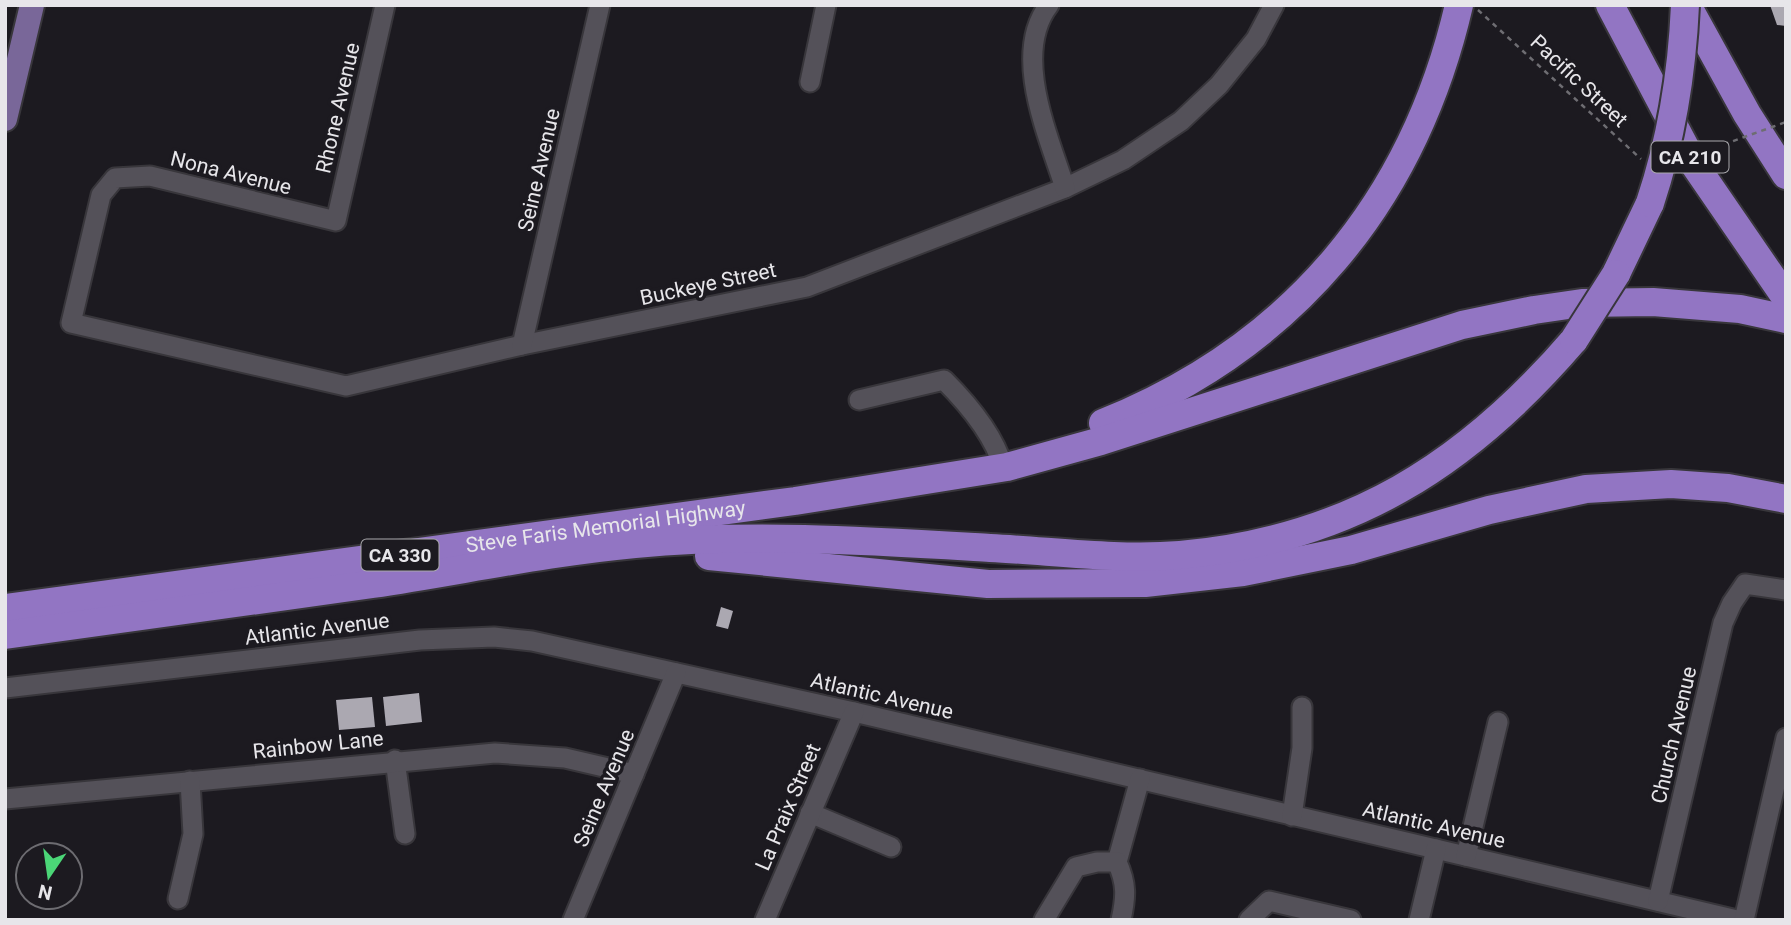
<svg xmlns="http://www.w3.org/2000/svg" width="1791" height="925" viewBox="0 0 1791 925" font-family="Roboto,sans-serif">
<style>
.building{fill:#aba8b1}
.lines{fill:none;stroke-linecap:round;stroke-linejoin:round}
.minor-casing{stroke:#38363b;stroke-width:23}
.major-casing{stroke:#38363b;stroke-width:28}
.highway-casing{stroke:#38363b;stroke-width:32}
.path{stroke:#6e6d72;stroke-width:2.5;stroke-dasharray:5 5;stroke-linecap:butt}
.minor{stroke:#545159;stroke-width:19}
.major{stroke:#796799;stroke-width:24}
.highway{stroke:#9275c3;stroke-width:28}
.highway-bridge-casing{stroke:#38363b;stroke-width:32;stroke-linecap:butt}
.path-bridge{stroke:#6e6d72;stroke-width:2.5;stroke-dasharray:5 5;stroke-linecap:butt}
.highway-bridge{stroke:#9275c3;stroke-width:28}
.labels{text-anchor:middle;dominant-baseline:central;stroke-width:7;stroke-linejoin:round;paint-order:stroke}
.shield{fill:#1c1a20;stroke:#aaa9ad;stroke-width:2}
.shield-label{font-size:19px;font-weight:bold;fill:#e7e6ea}
.street-label{font-size:21px;fill:#e7e6ea;stroke:#1c1a20}
</style>
<rect width="100%" height="100%" fill="#1c1a20"/>
<g class="building">
<polygon points="1770,5 1786,5 1786,26 1777,25"/>
<polygon points="721,607 733,611 728,629 716,626"/>
<polygon points="419,693 422,722 386,726 383,697"/>
<polygon points="372,697 375,727 339,730 336,700"/>
</g>
<g class="lines">
<defs>
<g id="minor">
<polyline points="385,5 336,221 150,176 115,178 101,195 71,323 346,386 522,345 807,287 1065,188 1123,160 1181,121 1219,85 1256,39 1274,5"/>
<path d="M1049,5C1011,54 1049,137 1065,188"/>
<polyline points="810,82 826,5"/>
<polyline points="522,345 600,5"/>
<path d="M859,400L944,380C967,403 994,435 1003,467"/>
<polyline points="5,688 420,640 494,637 532,641 854,712 1737,920"/>
<polyline points="395,760 405,834"/>
<polyline points="5,799 495,753 565,758 634,774"/>
<polyline points="810,813 891,847"/>
<polyline points="1292,816 1302,748 1302,707"/>
<polyline points="1466,856 1498,722"/>
<polyline points="1117,862 1140,779"/>
<polyline points="178,899 193,834 190,781"/>
<polyline points="1658,901 1723,623 1732,603 1745,584 1786,590"/>
<polyline points="573,920 676,673"/>
<polyline points="765,920 854,712"/>
<path d="M1044,920L1076,867L1097,862H1117C1127,884 1126,897 1121,920"/>
<polyline points="1249,920 1269,901 1351,920"/>
<polyline points="1419,920 1436,849"/>
<polyline points="1744,920 1786,738"/>
</g>
<polyline id="major" points="5,119 32,5"/>
<g id="highway">
<polyline points="1610,5 1694,164 1786,298"/>
<polyline points="1687,5 1747,114 1786,175"/>
<polyline points="1616,274 1650,203"/>
<path d="M1103,423C1292,347 1413,203 1459,5"/>
<polyline points="709,556 988,584 1145,583 1243,572 1351,550 1489,510 1586,489 1671,484 1728,488 1786,499"/>
<path id="s1" d="M5,608L795,501L1007,467L1101,441L1462,325L1534,310L1582,303L1653,302L1740,309L1786,319"/>
<path d="M5,635C128,617 251,602 373,584C460,571 548,552 635,544C752,533 872,541 990,548C1053,551 1117,560 1180,555C1348,540 1466,466 1574,340"/>
</g>
</defs>
<use href="#minor" class="minor-casing"/>
<use href="#major" class="major-casing"/>
<use href="#highway" class="highway-casing"/>
<polyline class="path" points="1478,10 1641,159"/>
<use href="#minor" class="minor"/>
<use href="#major" class="major"/>
<use href="#highway" class="highway"/>
<defs>
<g id="highway-bridge">
<path d="M1650,203C1672,137 1682,74 1685,5"/>
<polyline points="1574,340 1616,274"/>
</g>
</defs>
<use href="#highway-bridge" class="highway-bridge-casing"/>
<polyline class="path-bridge" points="1686,158 1786,122"/>
<use href="#highway-bridge" class="highway-bridge"/>
</g>
<g class="labels">
<g class="shield">
<rect x="1651.5" y="141.5" width="77" height="31" rx="5"/>
<rect x="361.5" y="539.5" width="77" height="31" rx="5"/>
</g>
<g class="shield-label">
<text x="1690" y="157">CA 210</text>
<text x="400" y="555">CA 330</text>
</g>
<g class="street-label">
<text transform="translate(1579 81) rotate(43)">Pacific Street</text>
<text transform="translate(338 108) rotate(-77)">Rhone Avenue</text>
<text transform="translate(539 170) rotate(-77)">Seine Avenue</text>
<text transform="translate(231 173) rotate(14)">Nona Avenue</text>
<text transform="translate(708 284) rotate(-12)">Buckeye Street</text>
<text stroke="none"><textPath href="#s1" startOffset="606">Steve Faris Memorial Highway</textPath></text>
<text transform="translate(317 629) rotate(-7)">Atlantic Avenue</text>
<text transform="translate(882 696) rotate(13)">Atlantic Avenue</text>
<text transform="translate(1674 735) rotate(-77)">Church Avenue</text>
<text transform="translate(318 745) rotate(-6)">Rainbow Lane</text>
<text transform="translate(604 788) rotate(-67)">Seine Avenue</text>
<text transform="translate(788 807) rotate(-67)">La Praix Street</text>
<text transform="translate(1434 825) rotate(13)">Atlantic Avenue</text>
</g>
</g>
<rect width="1791" height="925" fill="none" stroke="#e7e6ea" stroke-width="14"/>
<g transform="translate(49 876) rotate(193)"><circle r="33" fill="#1c1a20" stroke="#6d6c71" stroke-width="2"/>
<path d="M0-5L12 26L0 18L-12 26Z" fill="#4bd677"/>
<text y="-10" font-size="19" font-weight="bold" text-anchor="middle" fill="#e7e6ea">N</text>
</g>
</svg>
